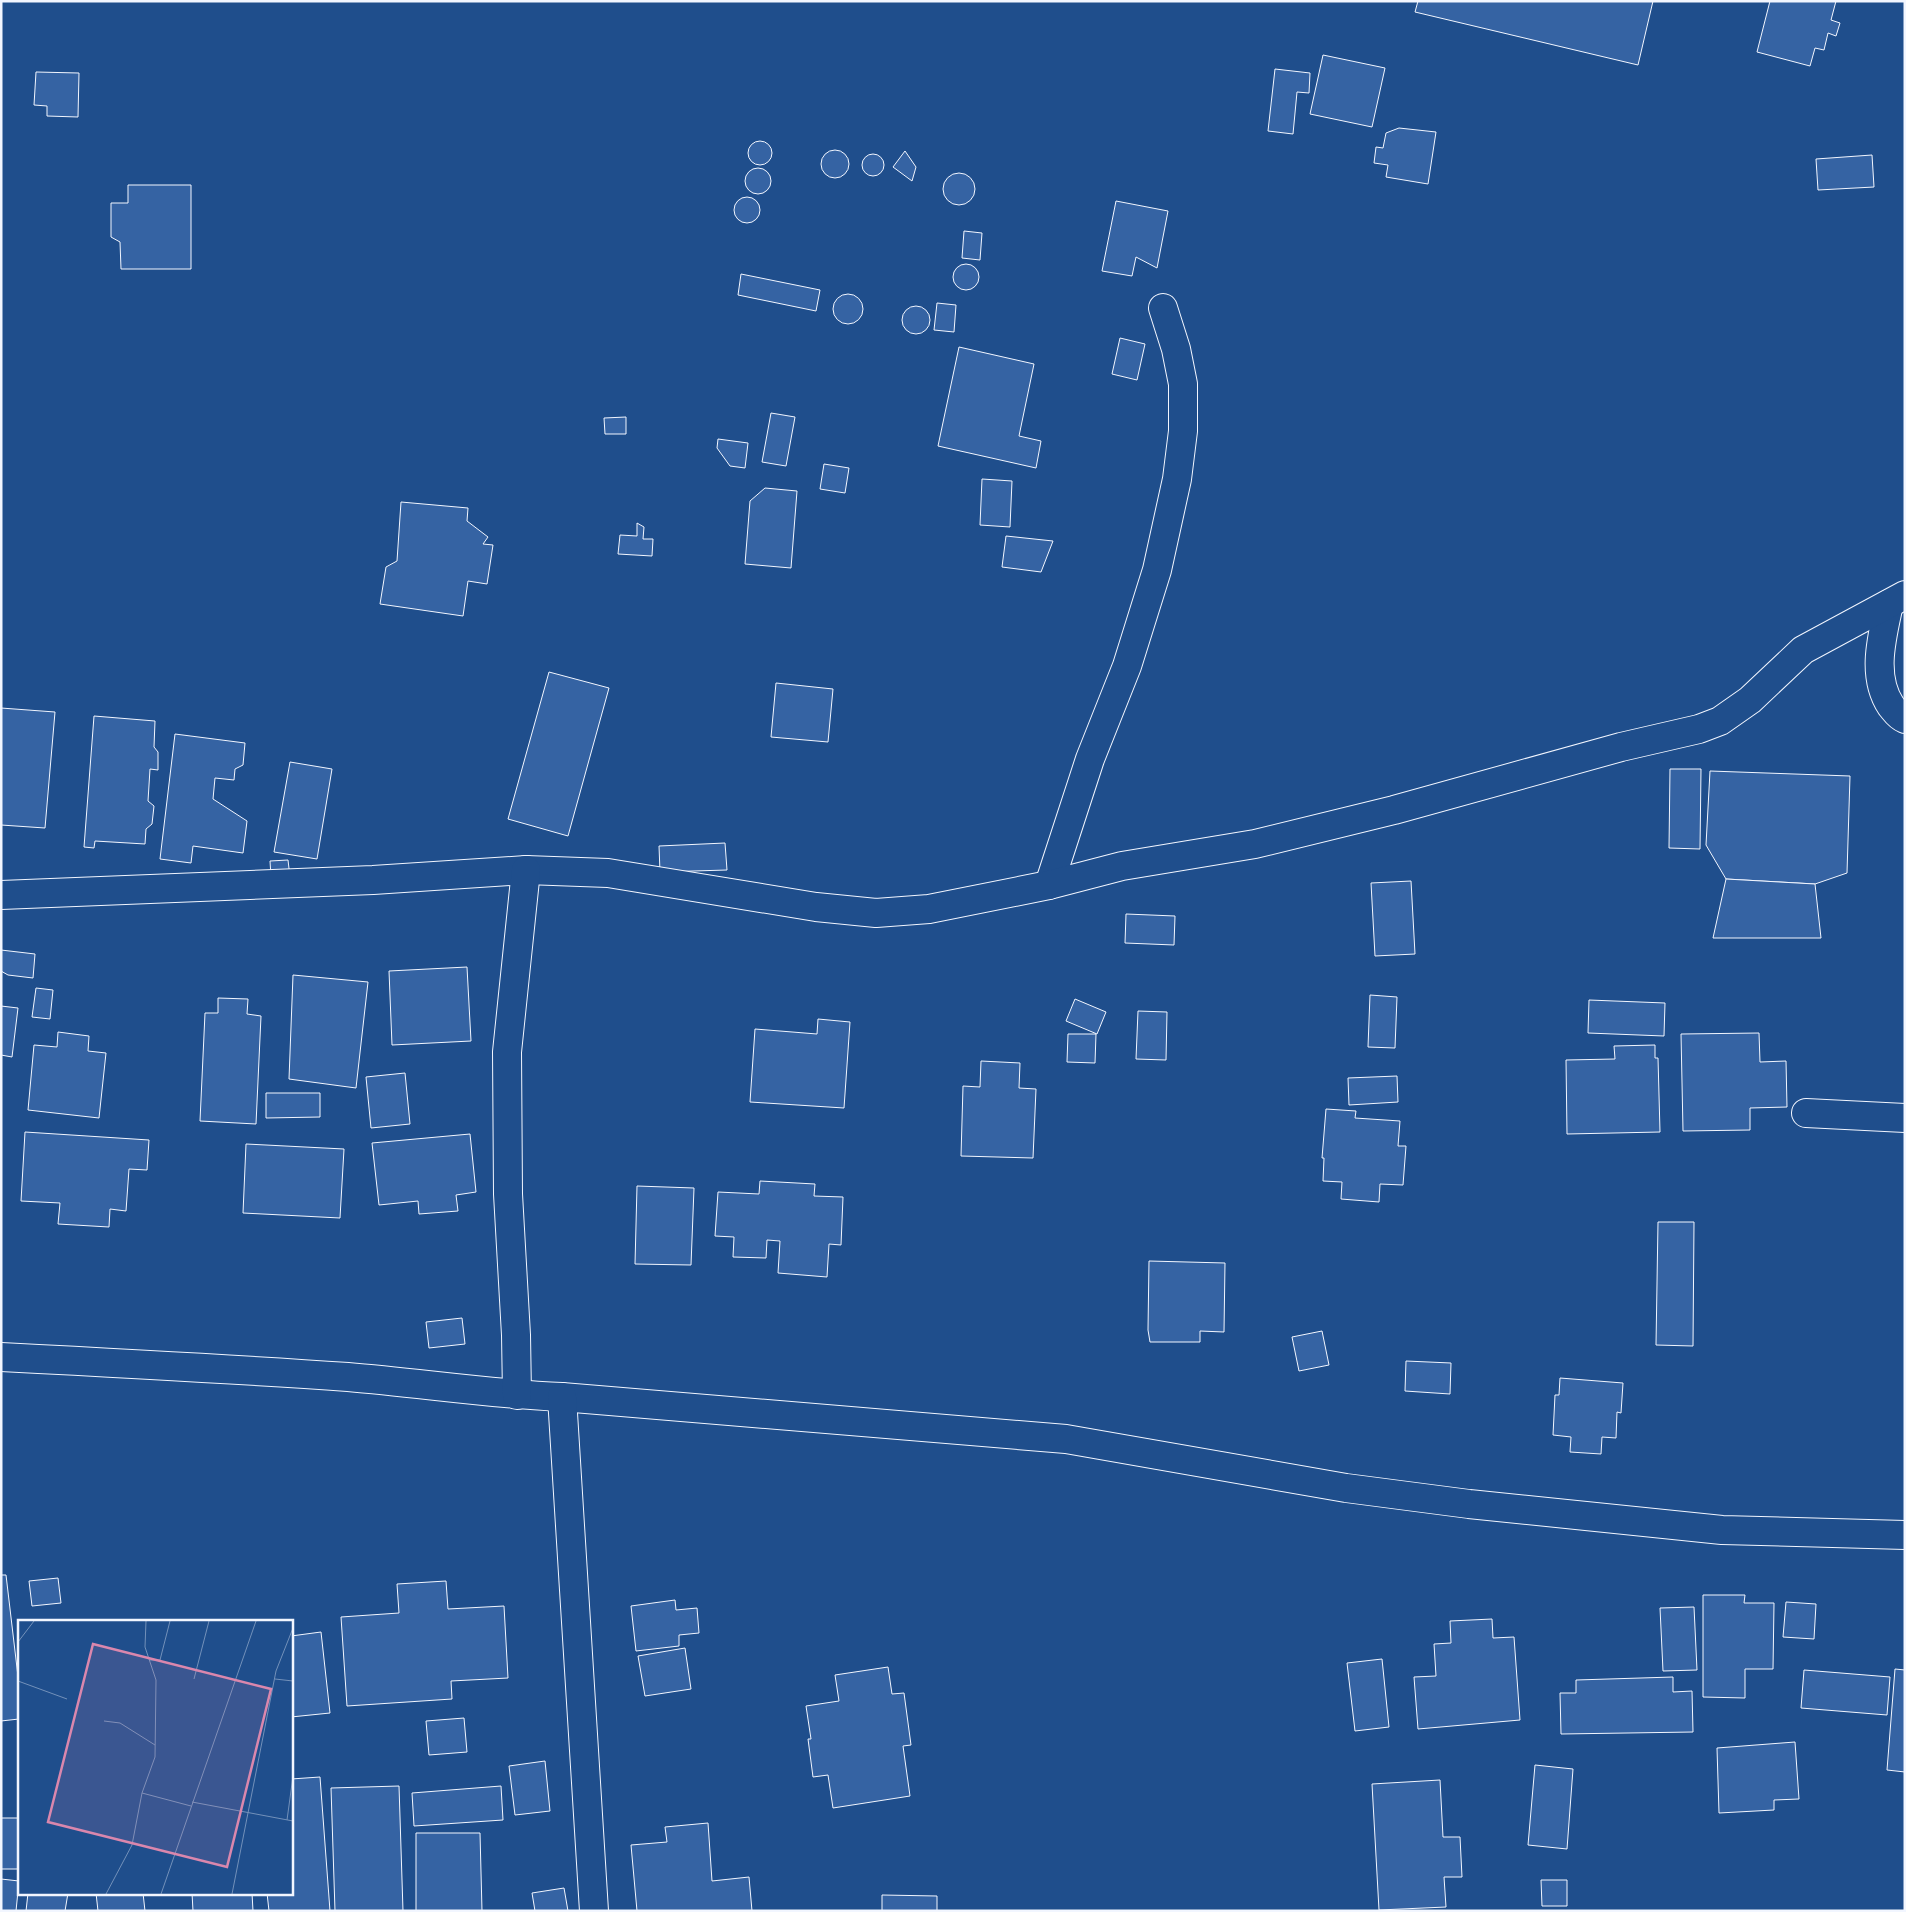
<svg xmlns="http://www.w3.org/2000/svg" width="1906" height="1912" viewBox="0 0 1906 1912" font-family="'Space Grotesk',sans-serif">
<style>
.building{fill:#3563a3;stroke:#f2f6ff}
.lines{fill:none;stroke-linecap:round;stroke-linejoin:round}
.minor-casing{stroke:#f2f6ff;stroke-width:30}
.minor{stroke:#1f4e8c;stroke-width:28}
.inset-road{fill:none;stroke:#7391ba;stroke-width:1}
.view{fill:#da87ad;fill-opacity:0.15;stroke:#da87ad;stroke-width:2.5}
.inset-edge{fill:none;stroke:#f2f6ff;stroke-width:2.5}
</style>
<rect width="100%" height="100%" fill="#1f4e8c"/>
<g class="building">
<polygon points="1418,1 1653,1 1638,65 1415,12"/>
<polygon points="1770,1 1836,1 1831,20 1840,23 1836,36 1828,33 1824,50 1815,48 1810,66 1757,52"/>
<polygon points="1323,55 1385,68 1372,127 1310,114"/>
<polygon points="1275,69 1310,73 1309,93 1297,92 1293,134 1268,131"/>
<polygon points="36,72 79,73 78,117 47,116 47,106 34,105"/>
<polygon points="1399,128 1436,132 1428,184 1386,177 1388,165 1374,163 1376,147 1383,148 1386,133"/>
<circle cx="760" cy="153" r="12"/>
<circle cx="835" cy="164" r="14"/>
<polygon points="905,151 916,167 912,181 893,167"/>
<circle cx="873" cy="165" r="11"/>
<polygon points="1872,155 1874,187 1818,190 1816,159"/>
<circle cx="758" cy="181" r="13"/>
<circle cx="959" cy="189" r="16"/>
<polygon points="128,185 191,185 191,269 121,269 120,242 111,237 111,203 128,203"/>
<circle cx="747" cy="210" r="13"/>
<polygon points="1116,201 1168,211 1157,268 1136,257 1132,276 1102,271"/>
<polygon points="964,231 982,233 980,260 962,258"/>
<circle cx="966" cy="277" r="13"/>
<polygon points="741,274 820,290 816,311 738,295"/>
<circle cx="848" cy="309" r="15"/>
<polygon points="937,303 956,305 954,332 934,330"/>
<circle cx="916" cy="320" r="14"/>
<polygon points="1120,338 1145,344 1137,380 1112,374"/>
<polygon points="959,347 1034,364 1019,436 1041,441 1036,468 938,446"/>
<polygon points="771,413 795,417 786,466 762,462"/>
<polygon points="626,417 626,434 605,434 604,418"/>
<polygon points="718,439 748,443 745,468 730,466 717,448"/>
<polygon points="824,464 849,468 845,493 820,489"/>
<polygon points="982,479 1012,481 1010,527 980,525"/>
<polygon points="765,488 797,491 791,568 745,564 750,501"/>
<polygon points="401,502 468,508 467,521 488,537 483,544 493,545 487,584 468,581 463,616 380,604 386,567 397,561"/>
<polygon points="637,523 644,527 643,539 653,539 652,556 618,554 620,535 637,536"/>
<polygon points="1006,536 1053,541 1041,572 1002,567"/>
<polygon points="549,672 609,688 568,836 508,819"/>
<polygon points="776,683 833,689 828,742 771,737"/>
<polygon points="1,708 55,712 45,828 1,825"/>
<polygon points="94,716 155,721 154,747 158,752 158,770 150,769 148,801 154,806 152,824 146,829 145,844 95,841 94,848 84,847"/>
<polygon points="175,734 245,743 243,765 235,769 234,780 215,778 213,799 247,821 243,853 193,846 191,863 160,859"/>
<polygon points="290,762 332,769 317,859 274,852"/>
<polygon points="1670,769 1701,769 1700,849 1669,848"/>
<polygon points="1710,771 1850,776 1847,873 1815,884 1726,879 1706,845"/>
<polygon points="725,843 727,870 660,872 659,846"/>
<polygon points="288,860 290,877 271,877 270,861"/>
<polygon points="1726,879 1815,884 1821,938 1713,938"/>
<polygon points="1411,881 1415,954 1375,956 1371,883"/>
<polygon points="1126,914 1175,916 1174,945 1125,943"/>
<polygon points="1,950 35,954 33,978 8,975 1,971"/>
<polygon points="467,967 471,1041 392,1045 389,971"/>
<polygon points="293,975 368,982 356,1088 289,1079"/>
<polygon points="36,988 53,990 50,1019 32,1017"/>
<polygon points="1370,995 1397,997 1395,1048 1368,1047"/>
<polygon points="218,998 248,999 247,1014 261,1016 256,1124 200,1121 205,1013 218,1013"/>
<polygon points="1075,999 1106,1012 1097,1034 1066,1021"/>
<polygon points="1589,1000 1665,1003 1664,1036 1588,1033"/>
<polygon points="1,1006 18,1008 12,1057 1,1055"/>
<polygon points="1138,1011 1167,1012 1166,1060 1136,1059"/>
<polygon points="818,1019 850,1022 844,1108 750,1102 755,1029 817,1034"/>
<polygon points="58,1032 89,1036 88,1051 106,1053 99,1118 28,1110 34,1045 57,1047"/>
<polygon points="1759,1033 1760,1062 1786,1061 1787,1107 1750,1108 1750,1130 1683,1131 1681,1034"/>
<polygon points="1068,1034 1096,1034 1095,1063 1067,1062"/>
<polygon points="1655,1045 1655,1058 1658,1058 1660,1132 1567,1134 1566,1060 1615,1059 1614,1046"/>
<polygon points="981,1061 1020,1063 1019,1088 1036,1089 1033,1158 961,1156 963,1086 980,1087"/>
<polygon points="405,1073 410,1124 371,1128 366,1077"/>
<polygon points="1397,1076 1398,1102 1349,1105 1348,1078"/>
<polygon points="266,1093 320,1093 320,1117 266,1118"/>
<polygon points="1326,1109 1356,1111 1355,1118 1400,1121 1398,1146 1406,1146 1403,1185 1380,1184 1379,1202 1341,1199 1342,1182 1323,1181 1324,1158 1322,1158"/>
<polygon points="25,1132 149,1140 147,1170 129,1169 126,1211 110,1209 109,1227 58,1224 60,1203 21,1201"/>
<polygon points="470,1134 476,1192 456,1195 458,1211 419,1214 418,1201 379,1205 372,1143"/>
<polygon points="246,1144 344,1149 340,1218 243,1213"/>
<polygon points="760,1181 815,1184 814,1196 843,1197 841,1245 829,1244 827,1277 778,1273 780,1241 767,1240 766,1258 733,1257 734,1237 715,1236 718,1192 759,1194"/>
<polygon points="637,1186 694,1188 691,1265 635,1264"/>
<polygon points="1658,1222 1694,1222 1693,1346 1656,1345"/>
<polygon points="1149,1261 1225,1263 1224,1332 1200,1331 1200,1342 1150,1342 1148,1330"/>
<polygon points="462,1318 465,1344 429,1348 426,1322"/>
<polygon points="1322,1331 1329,1365 1299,1371 1292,1337"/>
<polygon points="1406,1361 1451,1363 1450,1394 1405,1391"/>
<polygon points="1560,1378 1623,1383 1621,1413 1617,1412 1616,1438 1602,1437 1601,1454 1570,1452 1571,1437 1553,1435 1555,1395 1559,1395"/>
<polygon points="1,1575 6,1575 19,1685 19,1719 1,1721"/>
<polygon points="58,1578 61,1603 32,1606 29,1581"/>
<polygon points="446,1581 448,1609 504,1606 508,1678 451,1681 452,1699 347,1706 341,1617 399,1613 397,1584"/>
<polygon points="1703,1595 1745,1595 1744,1603 1774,1603 1773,1669 1745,1669 1745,1698 1703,1697"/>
<polygon points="675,1600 676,1610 697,1608 699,1633 679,1635 679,1646 636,1651 631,1606"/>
<polygon points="1786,1602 1816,1604 1814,1639 1783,1637"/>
<polygon points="1694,1607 1697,1670 1663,1671 1660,1608"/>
<polygon points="1492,1619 1493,1638 1514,1637 1520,1720 1418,1729 1414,1677 1436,1676 1434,1644 1451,1643 1450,1621"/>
<polygon points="321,1632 330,1713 291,1717 291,1636"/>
<polygon points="685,1648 691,1689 645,1696 638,1656"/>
<polygon points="1382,1659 1389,1727 1355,1731 1347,1663"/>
<polygon points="888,1667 892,1694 904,1693 911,1745 903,1746 910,1796 833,1808 828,1775 813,1777 808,1739 811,1739 806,1706 839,1701 835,1675"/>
<polygon points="1895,1669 1905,1670 1905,1772 1887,1770"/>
<polygon points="1804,1670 1890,1677 1887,1715 1801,1708"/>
<polygon points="1673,1677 1673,1692 1692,1691 1693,1732 1561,1734 1560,1693 1576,1693 1576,1680"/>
<polygon points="464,1718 467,1752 429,1755 426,1721"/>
<polygon points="1795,1742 1799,1799 1774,1800 1774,1810 1719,1813 1717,1748"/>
<polygon points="545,1761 550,1811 515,1815 509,1766"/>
<polygon points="1535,1765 1573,1769 1567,1849 1528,1845"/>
<polygon points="320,1777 330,1911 269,1911 267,1893 291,1893 291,1779"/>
<polygon points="1440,1780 1443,1837 1460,1837 1462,1877 1444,1877 1446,1907 1379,1910 1372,1784"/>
<polygon points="399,1786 403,1911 335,1911 331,1788"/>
<polygon points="501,1786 503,1820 414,1826 412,1793"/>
<rect x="1" y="1818" width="18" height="51"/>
<polygon points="708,1823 712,1881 749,1877 752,1911 637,1911 631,1845 667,1842 665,1827"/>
<polygon points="416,1833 480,1833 482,1911 416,1911"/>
<polygon points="1,1879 19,1881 16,1911 1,1911"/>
<polygon points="1541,1880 1567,1880 1567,1906 1542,1906"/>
<polygon points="564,1888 568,1911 535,1911 532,1893"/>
<polygon points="28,1893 68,1893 65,1911 26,1911"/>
<polygon points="96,1893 143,1893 145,1911 98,1911"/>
<polygon points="192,1893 252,1893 253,1911 193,1911"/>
<polygon points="882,1895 937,1896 937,1911 882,1911"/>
</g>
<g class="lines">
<defs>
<g id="minor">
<path d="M1889,604C1882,637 1871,676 1891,706C1896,712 1898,716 1905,719"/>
<polyline points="1049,885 1090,759 1127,666 1157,570 1177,479 1183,431 1183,384 1176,349 1163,308"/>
<polyline points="1,895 373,880 526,870 608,873 816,907 876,913 929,909 1049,885 1122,866 1255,844 1394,810 1621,747 1699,729 1720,721 1750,700 1803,650 1905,595"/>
<polyline points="1806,1113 1905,1118"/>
<path d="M1,1357C117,1363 233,1369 348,1377C420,1383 491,1394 562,1397L1066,1439L1346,1488L1469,1504L1722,1530L1905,1535"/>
<polyline points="517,1395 516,1335 508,1194 507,1052 526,870"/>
<polyline points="562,1397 594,1911"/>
</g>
</defs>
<use href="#minor" class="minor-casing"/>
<use href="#minor" class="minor"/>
</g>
<g transform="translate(18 1620)">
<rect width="275" height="275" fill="#1f4e8c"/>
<path class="inset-road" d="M0,22L16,1M131,40H142L152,1M176,59L191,1M257,59L275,61M0,61L49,79M86,101L102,103L137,125M124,173L173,186M174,182L275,201M269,200L275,156M88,274L114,225L124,173L137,137L138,60L127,27L128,1M143,274L238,1M214,274L258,51L275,8"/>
<path class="view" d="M75,24L253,69L209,247L30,202Z"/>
<rect width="275" height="275" class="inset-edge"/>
</g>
<rect width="1906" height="1912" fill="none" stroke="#f2f6ff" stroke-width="5"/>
</svg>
